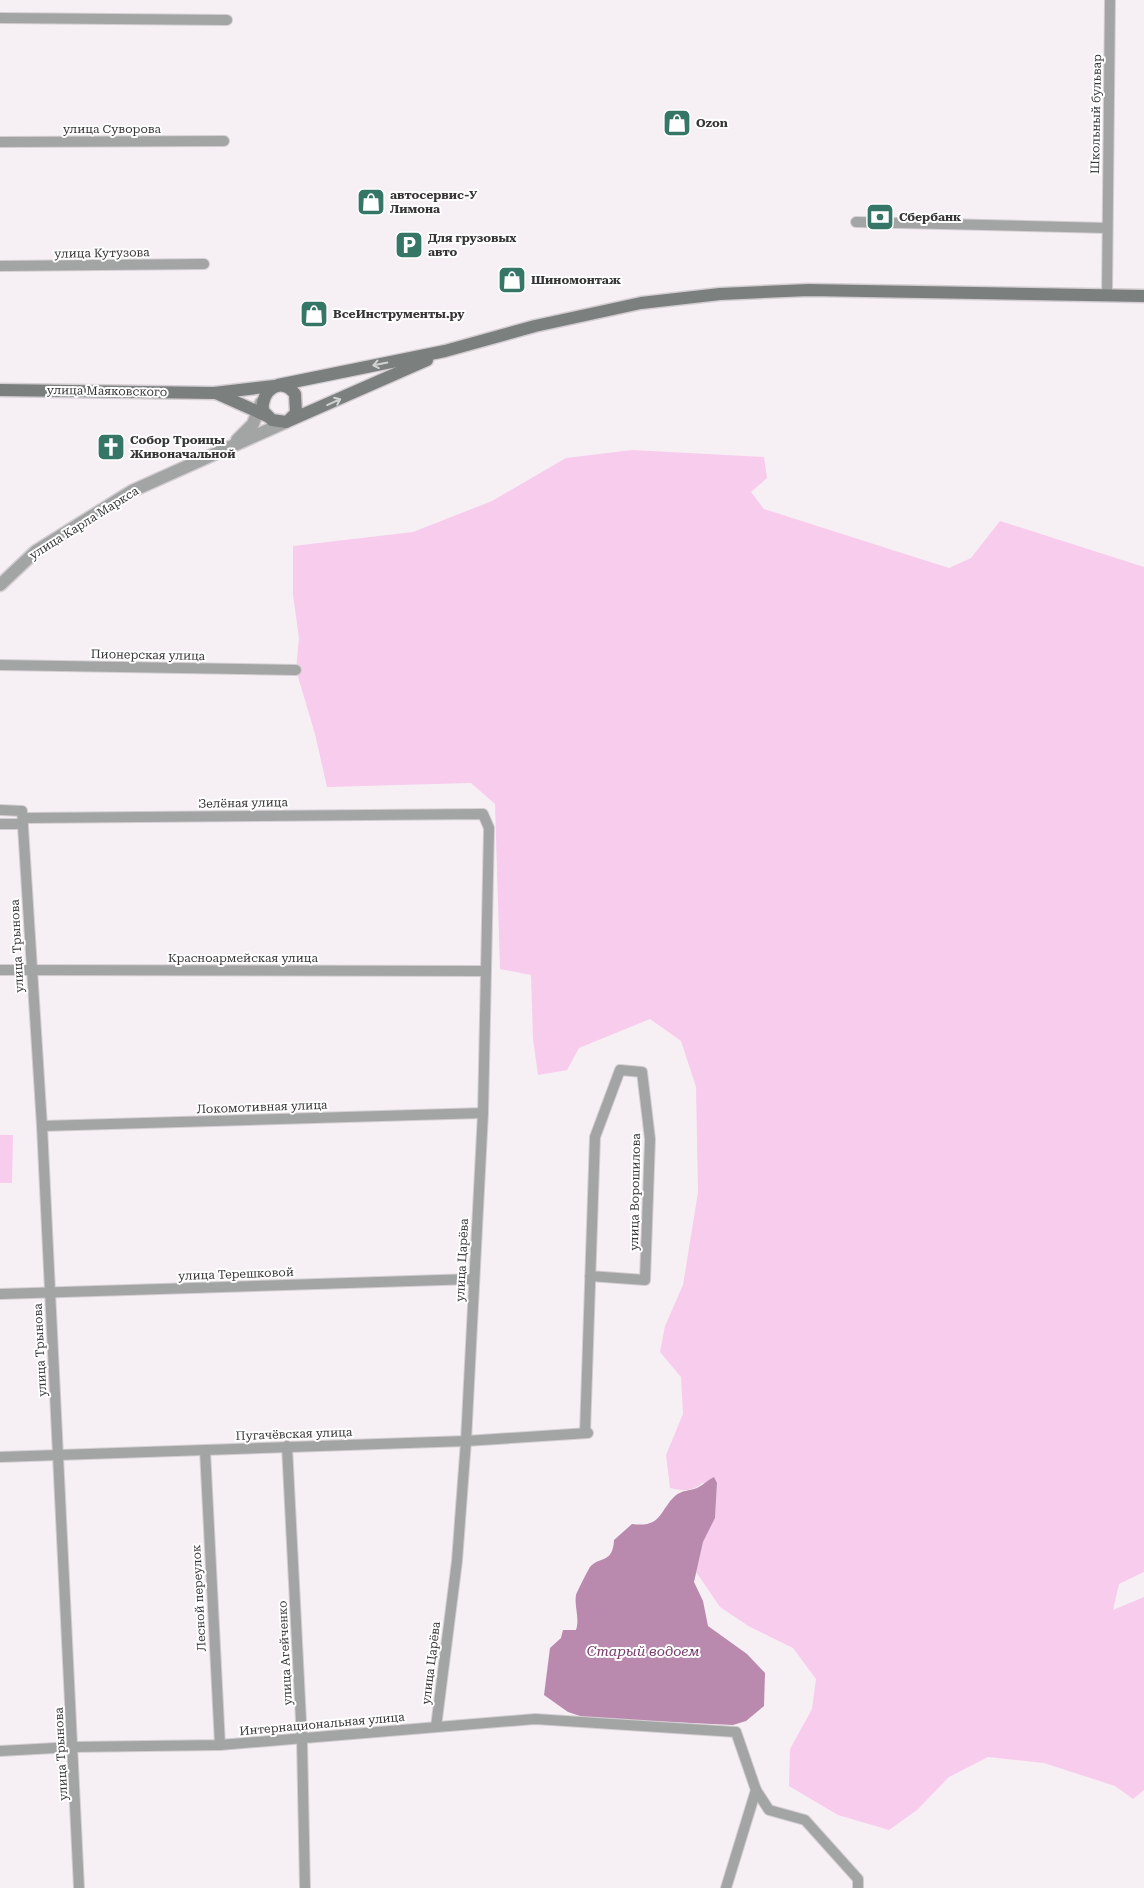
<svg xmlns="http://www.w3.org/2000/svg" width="1144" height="1888" viewBox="0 0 1144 1888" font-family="'Roboto Serif',serif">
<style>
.green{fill:#f8cced}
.water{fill:#b989ae}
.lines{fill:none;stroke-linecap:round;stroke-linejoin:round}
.minor-casing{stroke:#d4ced2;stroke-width:12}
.tertiary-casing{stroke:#d4ced2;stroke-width:15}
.secondary-casing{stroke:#d4ced2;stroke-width:15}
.minor{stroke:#a2a5a4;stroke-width:10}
.tertiary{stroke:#a2a5a4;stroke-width:12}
.secondary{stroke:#7b807e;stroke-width:12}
.oneway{stroke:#d1d3d2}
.labels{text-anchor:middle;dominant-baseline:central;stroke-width:4;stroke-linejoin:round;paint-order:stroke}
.street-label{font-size:12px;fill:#373536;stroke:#fff}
.poi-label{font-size:12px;font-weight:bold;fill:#373536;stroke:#fff;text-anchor:start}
.water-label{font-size:14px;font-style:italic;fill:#76396a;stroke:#fff}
</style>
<rect width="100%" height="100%" fill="#f6f0f4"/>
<g class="green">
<path d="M632,450L764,457L767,478L751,492L764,509L949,568L971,558L1000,521L1144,567V1572L1119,1584L1113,1610L1144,1597V1790L1133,1799L1115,1786L1044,1763L988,1757L949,1777L917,1810L889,1830L838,1815L789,1786L790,1749L812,1709L816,1679L793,1648L750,1627L720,1607L696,1572L703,1542L715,1518L717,1483H702C693,1492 682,1491 670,1488L666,1455L683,1414L681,1377L660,1352L665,1326L683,1285L698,1192L696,1087L681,1041L650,1019L579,1048L567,1070L538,1075L533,1039L531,975L500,969L495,804L471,783L327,787L315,734L296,670L299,638L293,595V546L413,532L492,501L566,458Z"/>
<polygon points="0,1135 13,1135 12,1183 0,1183"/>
</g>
<path class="water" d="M714,1477L717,1483L715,1518L703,1542L694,1582L703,1601L708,1626L747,1654L765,1673L764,1706L746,1721L733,1725L586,1718L568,1712L544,1695L550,1648L561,1638L563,1630H576C580,1618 574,1607 576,1595C578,1590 587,1572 590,1567C599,1556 613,1564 614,1540L632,1524C662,1528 659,1511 675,1496C682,1490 689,1491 697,1488C703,1485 708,1480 714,1477Z"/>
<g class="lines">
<defs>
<g id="minor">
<polyline points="0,18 227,20"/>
<polyline points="0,142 224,141"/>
<polyline points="856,222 1107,228"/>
<polyline points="0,266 204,264"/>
<polyline points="1107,295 1110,0"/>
<polyline points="0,665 296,670"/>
<polyline points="0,810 22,811 42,1126 79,1888"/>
<polyline points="23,818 483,814 489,828 483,1113 466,1441 457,1561 436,1727"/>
<polyline points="0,824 23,824"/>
<polyline points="0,970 486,971"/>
<polyline points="42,1126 483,1113"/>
<polyline points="0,1294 473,1279"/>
<polyline points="585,1433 595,1137 620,1070 642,1072 650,1139 645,1280 590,1276"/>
<polyline points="287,1446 302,1740 305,1888"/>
<polyline points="205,1450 220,1745"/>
<polyline points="0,1457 466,1441 588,1433"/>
<polyline points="0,1751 73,1747 220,1745 535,1719 736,1732 756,1790 726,1888"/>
<polyline points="756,1790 769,1810 805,1820 858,1879 858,1888"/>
</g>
<g id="tertiary">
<polyline points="237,440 253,424 261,403"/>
<polyline points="0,585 36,551 132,491 286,422"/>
</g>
<g id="secondary">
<polyline points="278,385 445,351 535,326 641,303 720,294 809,290 1144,296"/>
<polyline points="0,390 214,393 274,386"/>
<polyline points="216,393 267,416"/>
<path d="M289,420L296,413L295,394C281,375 260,391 263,411L272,420L286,422L427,360"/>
</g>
</defs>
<use href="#minor" class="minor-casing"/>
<use href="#tertiary" class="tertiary-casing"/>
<use href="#secondary" class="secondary-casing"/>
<use href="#minor" class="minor"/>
<use href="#tertiary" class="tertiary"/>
<use href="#secondary" class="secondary"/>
</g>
<defs><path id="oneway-shaft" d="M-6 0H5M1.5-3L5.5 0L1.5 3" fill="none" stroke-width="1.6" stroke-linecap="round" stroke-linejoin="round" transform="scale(1.25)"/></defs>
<g class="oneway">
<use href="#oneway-shaft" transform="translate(380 364) rotate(169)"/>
<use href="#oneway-shaft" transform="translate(334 402) rotate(-24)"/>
</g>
<defs>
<symbol id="shop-square" viewBox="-11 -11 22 22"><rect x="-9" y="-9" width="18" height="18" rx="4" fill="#357666" stroke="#fff"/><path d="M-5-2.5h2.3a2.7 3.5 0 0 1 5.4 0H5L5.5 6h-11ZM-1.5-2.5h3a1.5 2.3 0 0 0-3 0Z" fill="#fff"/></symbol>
<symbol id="bank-square" viewBox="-11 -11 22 22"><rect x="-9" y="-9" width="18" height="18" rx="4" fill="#357666" stroke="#fff"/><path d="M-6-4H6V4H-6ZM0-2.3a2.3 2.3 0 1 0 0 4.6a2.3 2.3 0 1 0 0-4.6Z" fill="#fff"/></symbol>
<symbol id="parking-square" viewBox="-11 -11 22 22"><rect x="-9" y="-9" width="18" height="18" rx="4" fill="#357666" stroke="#fff"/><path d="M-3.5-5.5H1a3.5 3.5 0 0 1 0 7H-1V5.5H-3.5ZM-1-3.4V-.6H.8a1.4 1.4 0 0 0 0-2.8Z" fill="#fff"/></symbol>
<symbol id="church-square" viewBox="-11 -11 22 22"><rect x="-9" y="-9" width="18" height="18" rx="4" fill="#357666" stroke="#fff"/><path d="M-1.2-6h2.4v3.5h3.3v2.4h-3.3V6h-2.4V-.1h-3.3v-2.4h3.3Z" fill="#fff"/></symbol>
</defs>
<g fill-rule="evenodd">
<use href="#shop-square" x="661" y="107" width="32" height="32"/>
<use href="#shop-square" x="355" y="186" width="32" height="32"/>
<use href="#bank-square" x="864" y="201" width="32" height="32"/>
<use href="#parking-square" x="393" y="229" width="32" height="32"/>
<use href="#shop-square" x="496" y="264" width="32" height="32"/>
<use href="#shop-square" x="298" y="298" width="32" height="32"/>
<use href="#church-square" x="95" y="431" width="32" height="32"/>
</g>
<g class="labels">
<g class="street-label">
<text transform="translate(1096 114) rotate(-89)">Школьный бульвар</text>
<text x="112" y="129">улица Суворова</text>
<text transform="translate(102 253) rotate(-1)">улица Кутузова</text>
<text transform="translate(107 391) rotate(1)">улица Маяковского</text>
<text transform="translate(84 523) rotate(-32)">улица Карла Маркса</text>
<text transform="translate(148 655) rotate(1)">Пионерская улица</text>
<text transform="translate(243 803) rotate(-1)">Зелёная улица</text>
<text transform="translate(17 946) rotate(-93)">улица Трынова</text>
<text x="243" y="958">Красноармейская улица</text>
<text transform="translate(262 1107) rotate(-2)">Локомотивная улица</text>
<text transform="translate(635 1192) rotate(-89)">улица Ворошилова</text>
<text transform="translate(462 1260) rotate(-87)">улица Царёва</text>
<text transform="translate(236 1274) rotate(-2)">улица Терешковой</text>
<text transform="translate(40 1350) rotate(-93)">улица Трынова</text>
<text transform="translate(294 1434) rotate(-2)">Пугачёвская улица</text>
<text transform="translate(199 1598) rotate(-93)">Лесной переулок</text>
<text transform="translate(285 1653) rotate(-93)">улица Агейченко</text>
<text transform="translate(431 1663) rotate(-83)">улица Царёва</text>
<text transform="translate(322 1724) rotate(-5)">Интернациональная улица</text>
<text transform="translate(61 1754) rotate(-93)">улица Трынова</text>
</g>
<g class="poi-label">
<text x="696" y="123">Ozon</text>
<text x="390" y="195">автосервис-У<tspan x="390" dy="14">Лимона</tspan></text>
<text x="899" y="217">Сбербанк</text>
<text x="428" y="238">Для грузовых<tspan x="428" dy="14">авто</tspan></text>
<text x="531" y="280">Шиномонтаж</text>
<text x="333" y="314">ВсеИнструменты.ру</text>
<text x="130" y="440">Собор Троицы<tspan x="130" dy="14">Живоначальной</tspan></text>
</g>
<g class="water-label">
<text x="643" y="1651">Старый водоем</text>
</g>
</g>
</svg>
